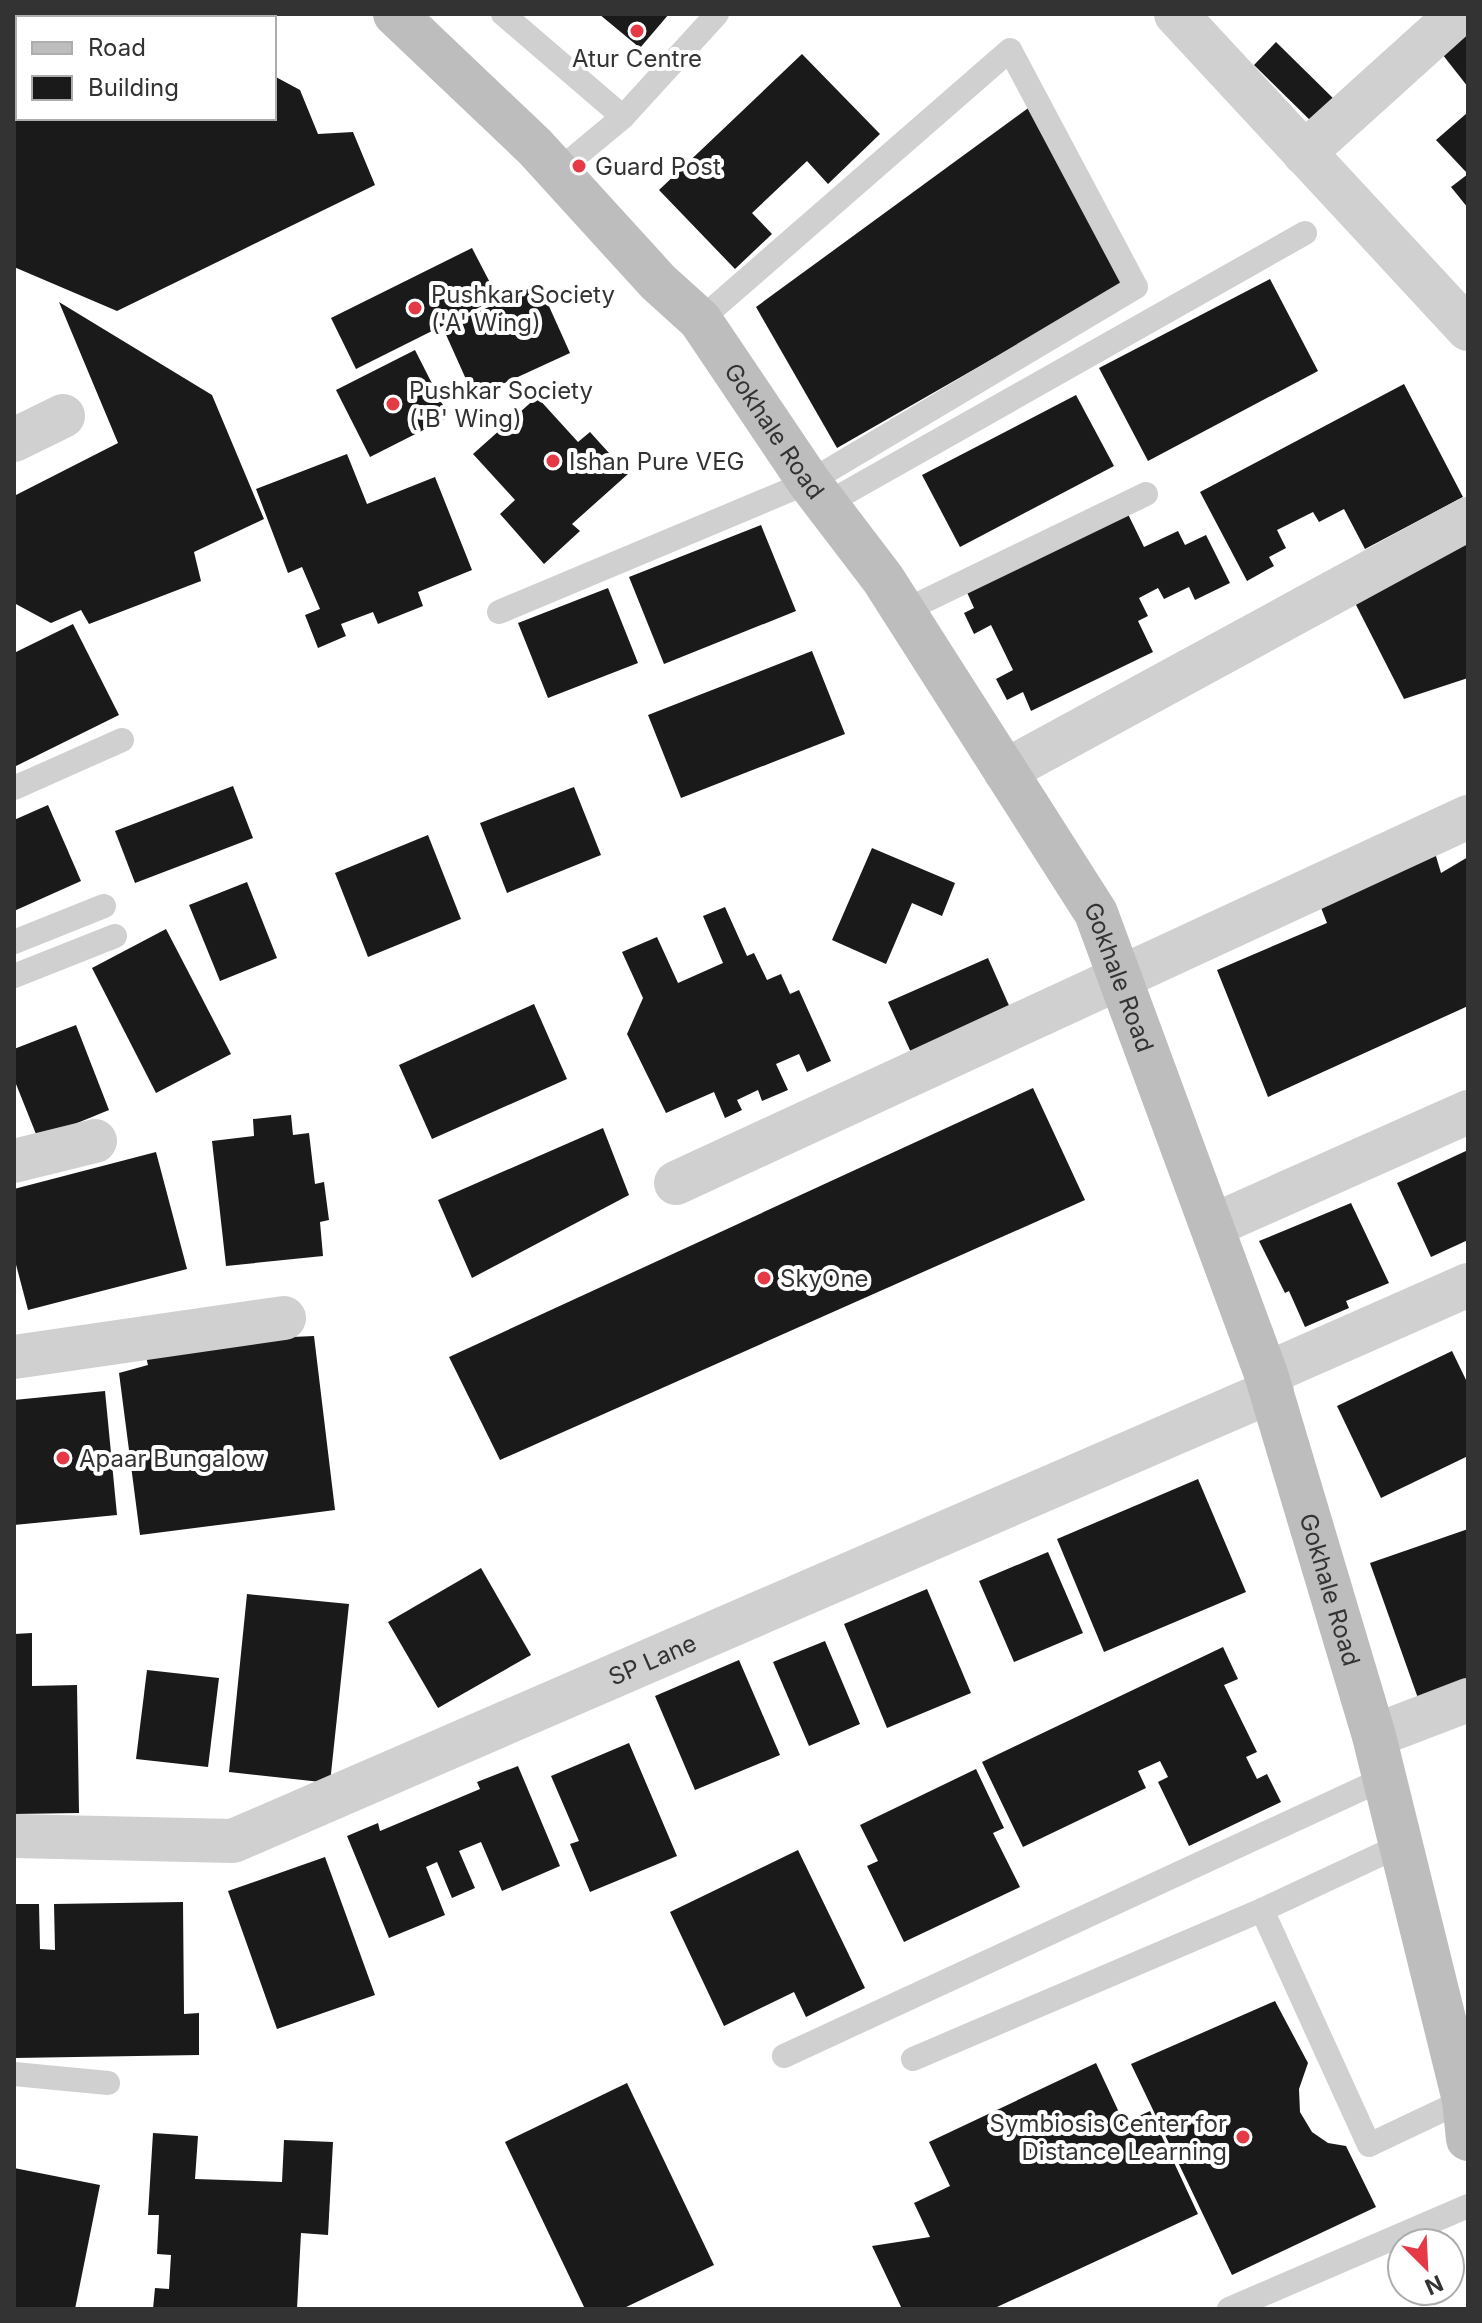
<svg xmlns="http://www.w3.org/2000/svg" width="1482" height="2323" viewBox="0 0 1482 2323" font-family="Inter,sans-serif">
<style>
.building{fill:#1a1a1a}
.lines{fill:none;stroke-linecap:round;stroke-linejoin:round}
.lane{stroke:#d0d0d0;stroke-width:24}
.street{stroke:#d0d0d0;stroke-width:44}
.secondary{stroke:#bdbdbd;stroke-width:44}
.poi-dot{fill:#e63946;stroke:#fff;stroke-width:3}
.labels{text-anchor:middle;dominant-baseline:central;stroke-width:8;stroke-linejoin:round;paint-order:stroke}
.poi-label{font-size:24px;fill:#333;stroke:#fff;text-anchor:start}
.street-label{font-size:24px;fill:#333;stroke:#fff}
</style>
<rect width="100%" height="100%" fill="#fff"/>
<g class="building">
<polygon points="54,14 131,14 155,16 155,18 51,18"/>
<polygon points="599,14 669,14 640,48"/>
<polygon points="1468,28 1468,87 1439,50"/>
<polygon points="1276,42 1339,104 1317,127 1254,65"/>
<polygon points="802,54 880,134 828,184 807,161 752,213 772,234 735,269 659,190"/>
<polygon points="18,69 18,118 274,118 274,76 300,90 318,134 353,132 375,185 117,311 14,267 14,75"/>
<polygon points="1031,106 1125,283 837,448 756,307"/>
<polygon points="1467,113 1468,170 1466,172 1436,140"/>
<polygon points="1468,174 1468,208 1451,187"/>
<polygon points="472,248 498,298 356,369 331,318"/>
<polygon points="1270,279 1318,371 1148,461 1099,368"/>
<polygon points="539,284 570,353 474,397 443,328"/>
<polygon points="59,302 212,395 264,519 194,552 201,581 89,624 81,610 51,623 14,603 14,496 118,443"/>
<polygon points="415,350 449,417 370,457 336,390"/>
<polygon points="1404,384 1463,497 1365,549 1344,509 1319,522 1313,512 1277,530 1286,548 1269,557 1274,566 1247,581 1200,492"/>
<polygon points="1076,395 1114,466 960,547 922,475"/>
<polygon points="537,397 578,442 590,432 628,474 572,524 580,531 544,564 500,514 515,500 473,454"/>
<polygon points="347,454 367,504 435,477 472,570 418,592 423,606 378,624 373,612 341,624 346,636 318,648 305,615 320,609 302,567 288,573 256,489"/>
<polygon points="1126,510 1144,547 1178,531 1185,545 1206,535 1230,583 1195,600 1189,587 1164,599 1158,588 1139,598 1148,616 1138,621 1153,652 1031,711 1023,692 1007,700 996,679 1013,670 991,625 974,634 964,613 974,608 965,588"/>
<polygon points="761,525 796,611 664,664 629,577"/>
<polygon points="1468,537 1468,678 1404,699 1353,599"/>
<polygon points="608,588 638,663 548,698 518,623"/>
<polygon points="73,624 119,715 14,767 14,653"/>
<polygon points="812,651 845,734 681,798 648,715"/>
<polygon points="233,786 253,838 135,883 115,831"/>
<polygon points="574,787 601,855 507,893 480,823"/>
<polygon points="48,805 81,881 14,911 14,820"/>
<polygon points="428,835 461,919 368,957 335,873"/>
<polygon points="1433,846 1441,873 1468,857 1468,1006 1268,1097 1217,970 1327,923 1318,900"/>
<polygon points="872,848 955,883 942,916 912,903 886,964 832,940"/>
<polygon points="247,882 277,958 220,981 189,905"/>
<polygon points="725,907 747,956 754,953 767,980 781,974 790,994 799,990 831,1061 807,1072 799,1054 776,1064 788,1090 762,1101 758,1090 737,1100 742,1110 725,1118 714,1092 666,1113 627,1034 643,998 622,952 657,937 678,983 723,963 703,916"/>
<polygon points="166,929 231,1054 156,1093 92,968"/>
<polygon points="988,958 1011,1010 914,1059 888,1002"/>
<polygon points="534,1004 567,1079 432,1139 399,1065"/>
<polygon points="76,1025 109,1110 38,1139 14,1079 14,1049"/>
<polygon points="1033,1088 1085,1200 500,1460 449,1357"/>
<polygon points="291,1115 293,1135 309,1133 315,1184 324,1182 329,1220 320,1222 323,1256 226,1266 212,1141 254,1136 253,1119"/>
<polygon points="603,1128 629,1195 472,1278 438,1200"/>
<polygon points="1468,1150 1468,1240 1431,1257 1397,1183"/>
<polygon points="156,1152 187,1269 28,1310 14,1257 14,1189"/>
<polygon points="1351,1203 1389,1283 1346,1301 1349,1308 1305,1327 1289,1291 1285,1293 1259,1241"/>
<polygon points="314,1336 335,1510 140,1535 119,1373 148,1365 143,1344"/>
<polygon points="1452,1351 1468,1384 1468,1456 1381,1498 1337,1406"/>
<polygon points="105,1391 117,1515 14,1525 14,1400"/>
<polygon points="1198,1479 1246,1592 1104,1652 1057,1539"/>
<polygon points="1468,1529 1468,1684 1419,1701 1370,1563"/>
<polygon points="1048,1552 1083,1633 1014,1662 979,1581"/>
<polygon points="481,1568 531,1655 438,1708 388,1622"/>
<polygon points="927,1589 971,1693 887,1728 844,1624"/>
<polygon points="247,1594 349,1604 330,1783 229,1772"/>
<polygon points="32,1633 32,1686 77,1685 79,1813 14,1814 14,1634"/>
<polygon points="825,1641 860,1724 809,1746 773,1662"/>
<polygon points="1223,1647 1238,1679 1224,1685 1257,1752 1246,1757 1257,1779 1267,1774 1281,1802 1189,1846 1158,1782 1168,1777 1160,1761 1138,1771 1146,1788 1023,1847 982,1762"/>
<polygon points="739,1660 780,1755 695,1790 655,1696"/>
<polygon points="147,1670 219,1678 208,1767 136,1759"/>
<polygon points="629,1743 677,1856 590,1892 570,1844 579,1841 551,1776"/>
<polygon points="518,1766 560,1866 502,1891 481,1842 459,1851 475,1888 452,1898 437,1862 426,1867 445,1915 389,1938 347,1836 378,1823 380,1831 480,1789 477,1782"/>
<polygon points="976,1769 1004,1828 993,1833 1020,1887 904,1942 867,1866 878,1861 860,1825"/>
<polygon points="798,1850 865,1988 806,2017 794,1992 724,2026 670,1912"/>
<polygon points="325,1857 375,1995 277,2029 228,1891"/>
<polygon points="183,1902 184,2014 199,2013 199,2055 14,2058 14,1904 39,1904 40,1949 55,1950 54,1904"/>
<polygon points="1275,2001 1308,2063 1299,2089 1300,2112 1312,2132 1328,2143 1346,2146 1376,2207 1232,2275 1131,2064"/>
<polygon points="1096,2063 1124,2123 1150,2111 1198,2214 997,2307 998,2309 902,2309 872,2246 930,2237 914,2203 950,2186 929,2142"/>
<polygon points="627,2083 714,2265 622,2309 585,2309 505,2142"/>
<polygon points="153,2133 198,2136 195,2179 282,2182 284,2140 333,2142 328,2235 301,2233 297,2309 153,2309 155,2288 169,2289 171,2255 157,2254 159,2215 148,2215"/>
<polygon points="14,2168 100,2185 75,2309 14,2309"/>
</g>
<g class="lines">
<g class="lane">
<polyline points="503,14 623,117"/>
<polyline points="558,171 623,117 717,14"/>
<polyline points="826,504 1305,233"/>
<polyline points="904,611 1146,494"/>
<polyline points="499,612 809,482 1136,287 1010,50 700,320"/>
<polyline points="14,788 122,740"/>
<polyline points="14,942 104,906"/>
<polyline points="14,976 115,936"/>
<polyline points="1262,1910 1369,2145 1464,2100"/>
<polyline points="784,2056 1385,1778"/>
<polyline points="913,2059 1262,1910 1401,1845"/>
<polyline points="14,2074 108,2083"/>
<polyline points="1229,2309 1468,2206"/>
</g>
<g class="street">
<polyline points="1176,14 1468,329"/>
<polyline points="1304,153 1458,14"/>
<polyline points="14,440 63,416"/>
<polyline points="1005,771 1468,519"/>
<polyline points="14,1161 95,1141"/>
<polyline points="676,1183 1468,817"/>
<polyline points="1212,1226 1468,1112"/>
<polyline points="14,1357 284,1318"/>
<polyline points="1266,1374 1468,1285"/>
<polyline points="1374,1736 1468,1700"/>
<path id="s1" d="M14,1836L233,1841L1272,1391"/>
</g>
<path class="secondary" id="s2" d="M395,14L535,147L658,282L700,320L809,482L883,579L1096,913L1266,1374L1374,1736L1464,2100L1468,2139"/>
</g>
<g class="poi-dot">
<circle cx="637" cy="31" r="8"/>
<circle cx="579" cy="166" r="8"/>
<circle cx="415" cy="308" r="8"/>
<circle cx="393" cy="404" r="8"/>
<circle cx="553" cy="461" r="8"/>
<circle cx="764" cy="1278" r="8"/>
<circle cx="63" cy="1458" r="8"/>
<circle cx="1243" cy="2137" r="8"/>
</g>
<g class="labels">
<g class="poi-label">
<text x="637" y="58" text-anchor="middle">Atur Centre</text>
<text x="595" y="166">Guard Post</text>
<text x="431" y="294">Pushkar Society<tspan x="431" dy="28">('A' Wing)</tspan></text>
<text x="409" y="390">Pushkar Society<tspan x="409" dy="28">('B' Wing)</tspan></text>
<text x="569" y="461">Ishan Pure VEG</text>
<text x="780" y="1278">SkyOne</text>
<text x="79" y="1458">Apaar Bungalow</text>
<text x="1227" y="2123" text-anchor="end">Symbiosis Center for<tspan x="1227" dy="28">Distance Learning</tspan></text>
</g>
<g class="street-label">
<text stroke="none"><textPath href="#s2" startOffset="566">Gokhale Road</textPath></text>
<text stroke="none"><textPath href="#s2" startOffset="1214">Gokhale Road</textPath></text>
<text stroke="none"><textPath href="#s2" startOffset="1862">Gokhale Road</textPath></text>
<text stroke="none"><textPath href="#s1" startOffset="676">SP Lane</textPath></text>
</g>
</g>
<rect width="1482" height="2323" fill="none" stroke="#333333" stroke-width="32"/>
<rect x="16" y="16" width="260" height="104" fill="#ffffff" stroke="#adadad" stroke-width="2"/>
<rect x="32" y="42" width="40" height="12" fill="#bdbdbd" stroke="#adadad" stroke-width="2"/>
<text x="88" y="56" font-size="24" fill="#333333">Road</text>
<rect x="32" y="76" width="40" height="24" fill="#1a1a1a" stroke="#adadad" stroke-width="2"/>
<text x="88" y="96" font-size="24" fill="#333333">Building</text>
<g transform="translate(1426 2267) rotate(156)"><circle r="38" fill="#ffffff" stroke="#adadad" stroke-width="2"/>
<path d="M0-6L14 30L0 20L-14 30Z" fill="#e63946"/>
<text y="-12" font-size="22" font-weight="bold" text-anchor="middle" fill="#333333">N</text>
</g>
</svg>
